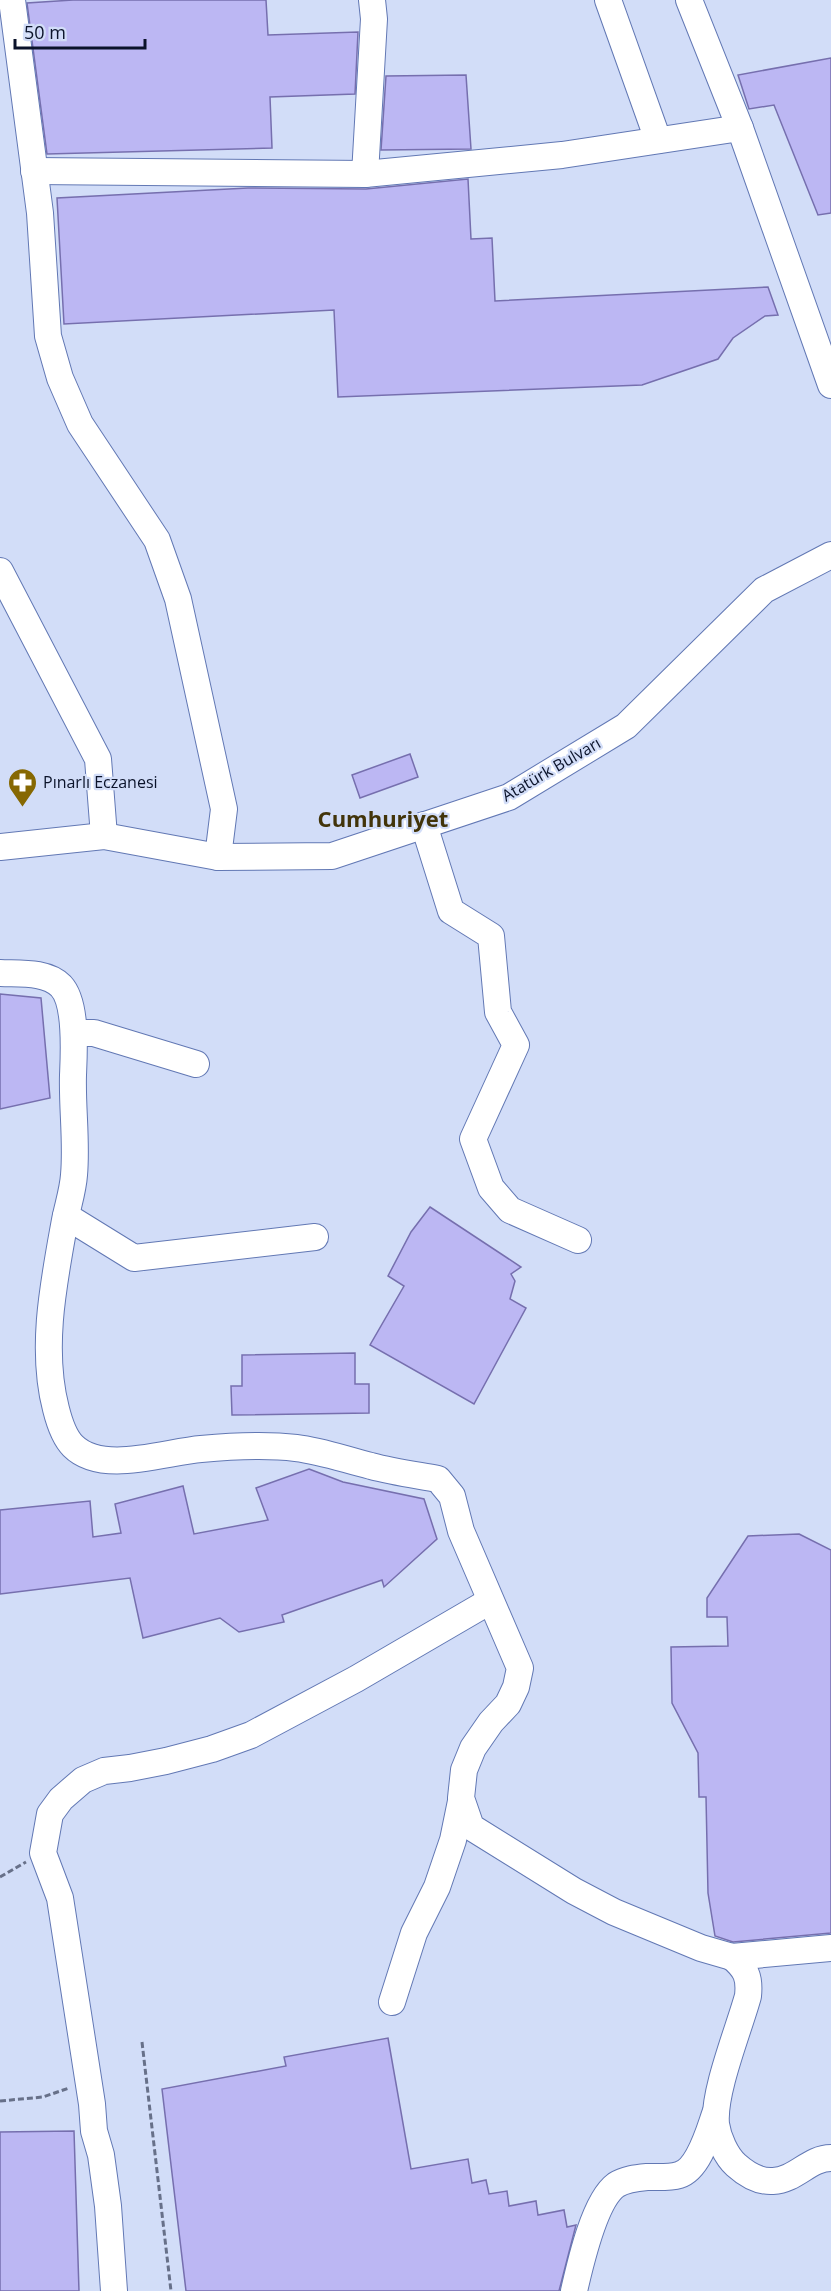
<svg xmlns="http://www.w3.org/2000/svg" width="831" height="2291" viewBox="0 0 831 2291" font-family="'Open Sans',sans-serif">
<style>
.building{fill:#bcb7f3;stroke:#766fae;stroke-width:1.5}
.lines{fill:none;stroke-linecap:round;stroke-linejoin:round}
.minor-casing{stroke:#6278b4;stroke-width:28}
.path{stroke:#677089;stroke-width:3;stroke-dasharray:6 3;stroke-linecap:butt}
.minor{stroke:#fff;stroke-width:26}
.labels{text-anchor:middle;dominant-baseline:central;stroke-width:4.5;stroke-linejoin:round;paint-order:stroke}
.street-label{font-size:16px;fill:#0b132a;stroke:#d2ddf8}
.poi-label{font-size:16px;fill:#0b132a;stroke:#d2ddf8;text-anchor:start}
.district-label{font-size:22px;font-weight:bold;fill:#42340a;stroke:#d2ddf8}
</style>
<rect width="100%" height="100%" fill="#d2ddf8"/>
<g class="building">
<polygon points="73,0 266,0 268,35 358,32 355,94 270,97 272,148 47,154 27,3"/>
<polygon points="831,58 831,213 818,215 774,105 749,109 738,75"/>
<polygon points="466,75 471,149 381,150 386,76"/>
<polygon points="468,179 471,239 492,238 495,301 768,287 778,315 765,316 733,338 718,359 642,385 338,397 334,310 64,324 57,198 248,188 366,189"/>
<polygon points="410,754 418,777 360,798 352,775"/>
<polygon points="0,994 41,998 50,1098 0,1109"/>
<polygon points="430,1207 521,1267 511,1274 515,1281 510,1299 526,1308 474,1404 370,1345 404,1286 388,1276 411,1232"/>
<polygon points="355,1353 355,1384 369,1384 369,1413 232,1415 231,1386 242,1386 242,1355"/>
<polygon points="309,1469 343,1482 424,1499 437,1539 384,1587 382,1580 282,1615 284,1622 239,1632 220,1618 143,1638 130,1578 0,1594 0,1510 90,1501 93,1537 121,1533 115,1504 183,1486 194,1534 268,1520 256,1488"/>
<polygon points="799,1534 831,1550 831,1933 733,1942 715,1936 708,1893 706,1797 699,1797 698,1753 672,1703 671,1647 728,1646 727,1617 707,1617 707,1598 748,1536"/>
<polygon points="388,2038 411,2169 468,2159 472,2183 486,2180 489,2194 507,2191 509,2206 536,2201 538,2215 564,2210 567,2227 576,2225 559,2291 186,2291 162,2089 286,2066 284,2057"/>
<polygon points="74,2131 79,2291 0,2291 0,2132"/>
</g>
<g class="lines">
<defs>
<g id="minor">
<polyline points="12,0 40,213 48,336 60,378 80,424 157,540 178,599 224,809 218,857"/>
<polyline points="608,0 658,140"/>
<polyline points="689,0 740,128 831,385"/>
<polyline points="34,171 365,174 562,155 740,128"/>
<polyline points="365,174 374,19 372,0"/>
<polyline points="0,571 98,759 104,836"/>
<polyline points="424,825 451,911 491,936 498,1012 516,1045 473,1139 491,1188 510,1210 578,1240"/>
<polyline points="0,847 104,836 218,857 332,856 509,797 626,726 764,590 831,555"/>
<path d="M0,973C19,974 46,971 61,986C77,1003 74,1052 73,1075C72,1108 77,1142 74,1175C73,1190 68,1205 65,1220C54,1281 40,1348 56,1409C59,1421 64,1437 73,1446C102,1475 165,1452 201,1449C233,1446 264,1444 296,1448C322,1451 346,1460 371,1466C393,1472 416,1475 438,1479L452,1496L461,1531L520,1668L516,1687L508,1704L491,1722L473,1748L464,1770L461,1798L471,1827L574,1891L614,1912L701,1948L732,1957L831,1948"/>
<polyline points="74,1033 94,1033 196,1064"/>
<polyline points="66,1216 134,1258 315,1237"/>
<path d="M732,1957C746,1969 750,1977 748,1996C739,2029 713,2092 716,2124C718,2138 726,2156 736,2165C746,2174 759,2182 773,2181C796,2180 809,2158 831,2158"/>
<polyline points="392,2002 414,1933 437,1887 453,1840 461,1801"/>
<polyline points="114,2291 108,2206 101,2155 94,2131 92,2104 60,1898 43,1853 50,1814 61,1799 83,1780 104,1771 130,1768 166,1761 212,1749 251,1735 356,1679 490,1601"/>
<path d="M574,2291C580,2265 594,2201 616,2185C625,2179 636,2178 647,2177C657,2177 669,2178 679,2175C699,2169 709,2131 715,2114"/>
</g>
</defs>
<use href="#minor" class="minor-casing"/>
<g class="path">
<polyline points="0,1877 26,1862"/>
<polyline points="142,2042 171,2291"/>
<polyline points="0,2101 43,2097 69,2088"/>
</g>
<use href="#minor" class="minor"/>
</g>
<defs>
<symbol id="pharmacy-pin" viewBox="-11 -11 22 30"><path d="M0 17L-7.5 6A9.5 9.5 0 1 1 7.5 6Z" fill="#866802" stroke="#d2ddf8"/><path d="M-2-6h4v4h4v4h-4v4h-4v-4h-4v-4h4Z" fill="#fff"/></symbol>
</defs>
<g fill-rule="evenodd">
<use href="#pharmacy-pin" x="6" y="766" width="33" height="45"/>
</g>
<g class="labels">
<g class="street-label">
<text transform="translate(551 769) rotate(-30)">Atatürk Bulvarı</text>
</g>
<g class="poi-label">
<text x="43" y="782">Pınarlı Eczanesi</text>
</g>
<g class="district-label">
<text x="383" y="818">Cumhuriyet</text>
</g>
</g>
<path d="M15 39v9h130v-9" fill="none" stroke="#0b132a" stroke-width="3"/>
<text x="24" y="39" font-size="18" fill="#0b132a" stroke="#d2ddf8" stroke-width="4.5" paint-order="stroke">50 m</text>
</svg>
